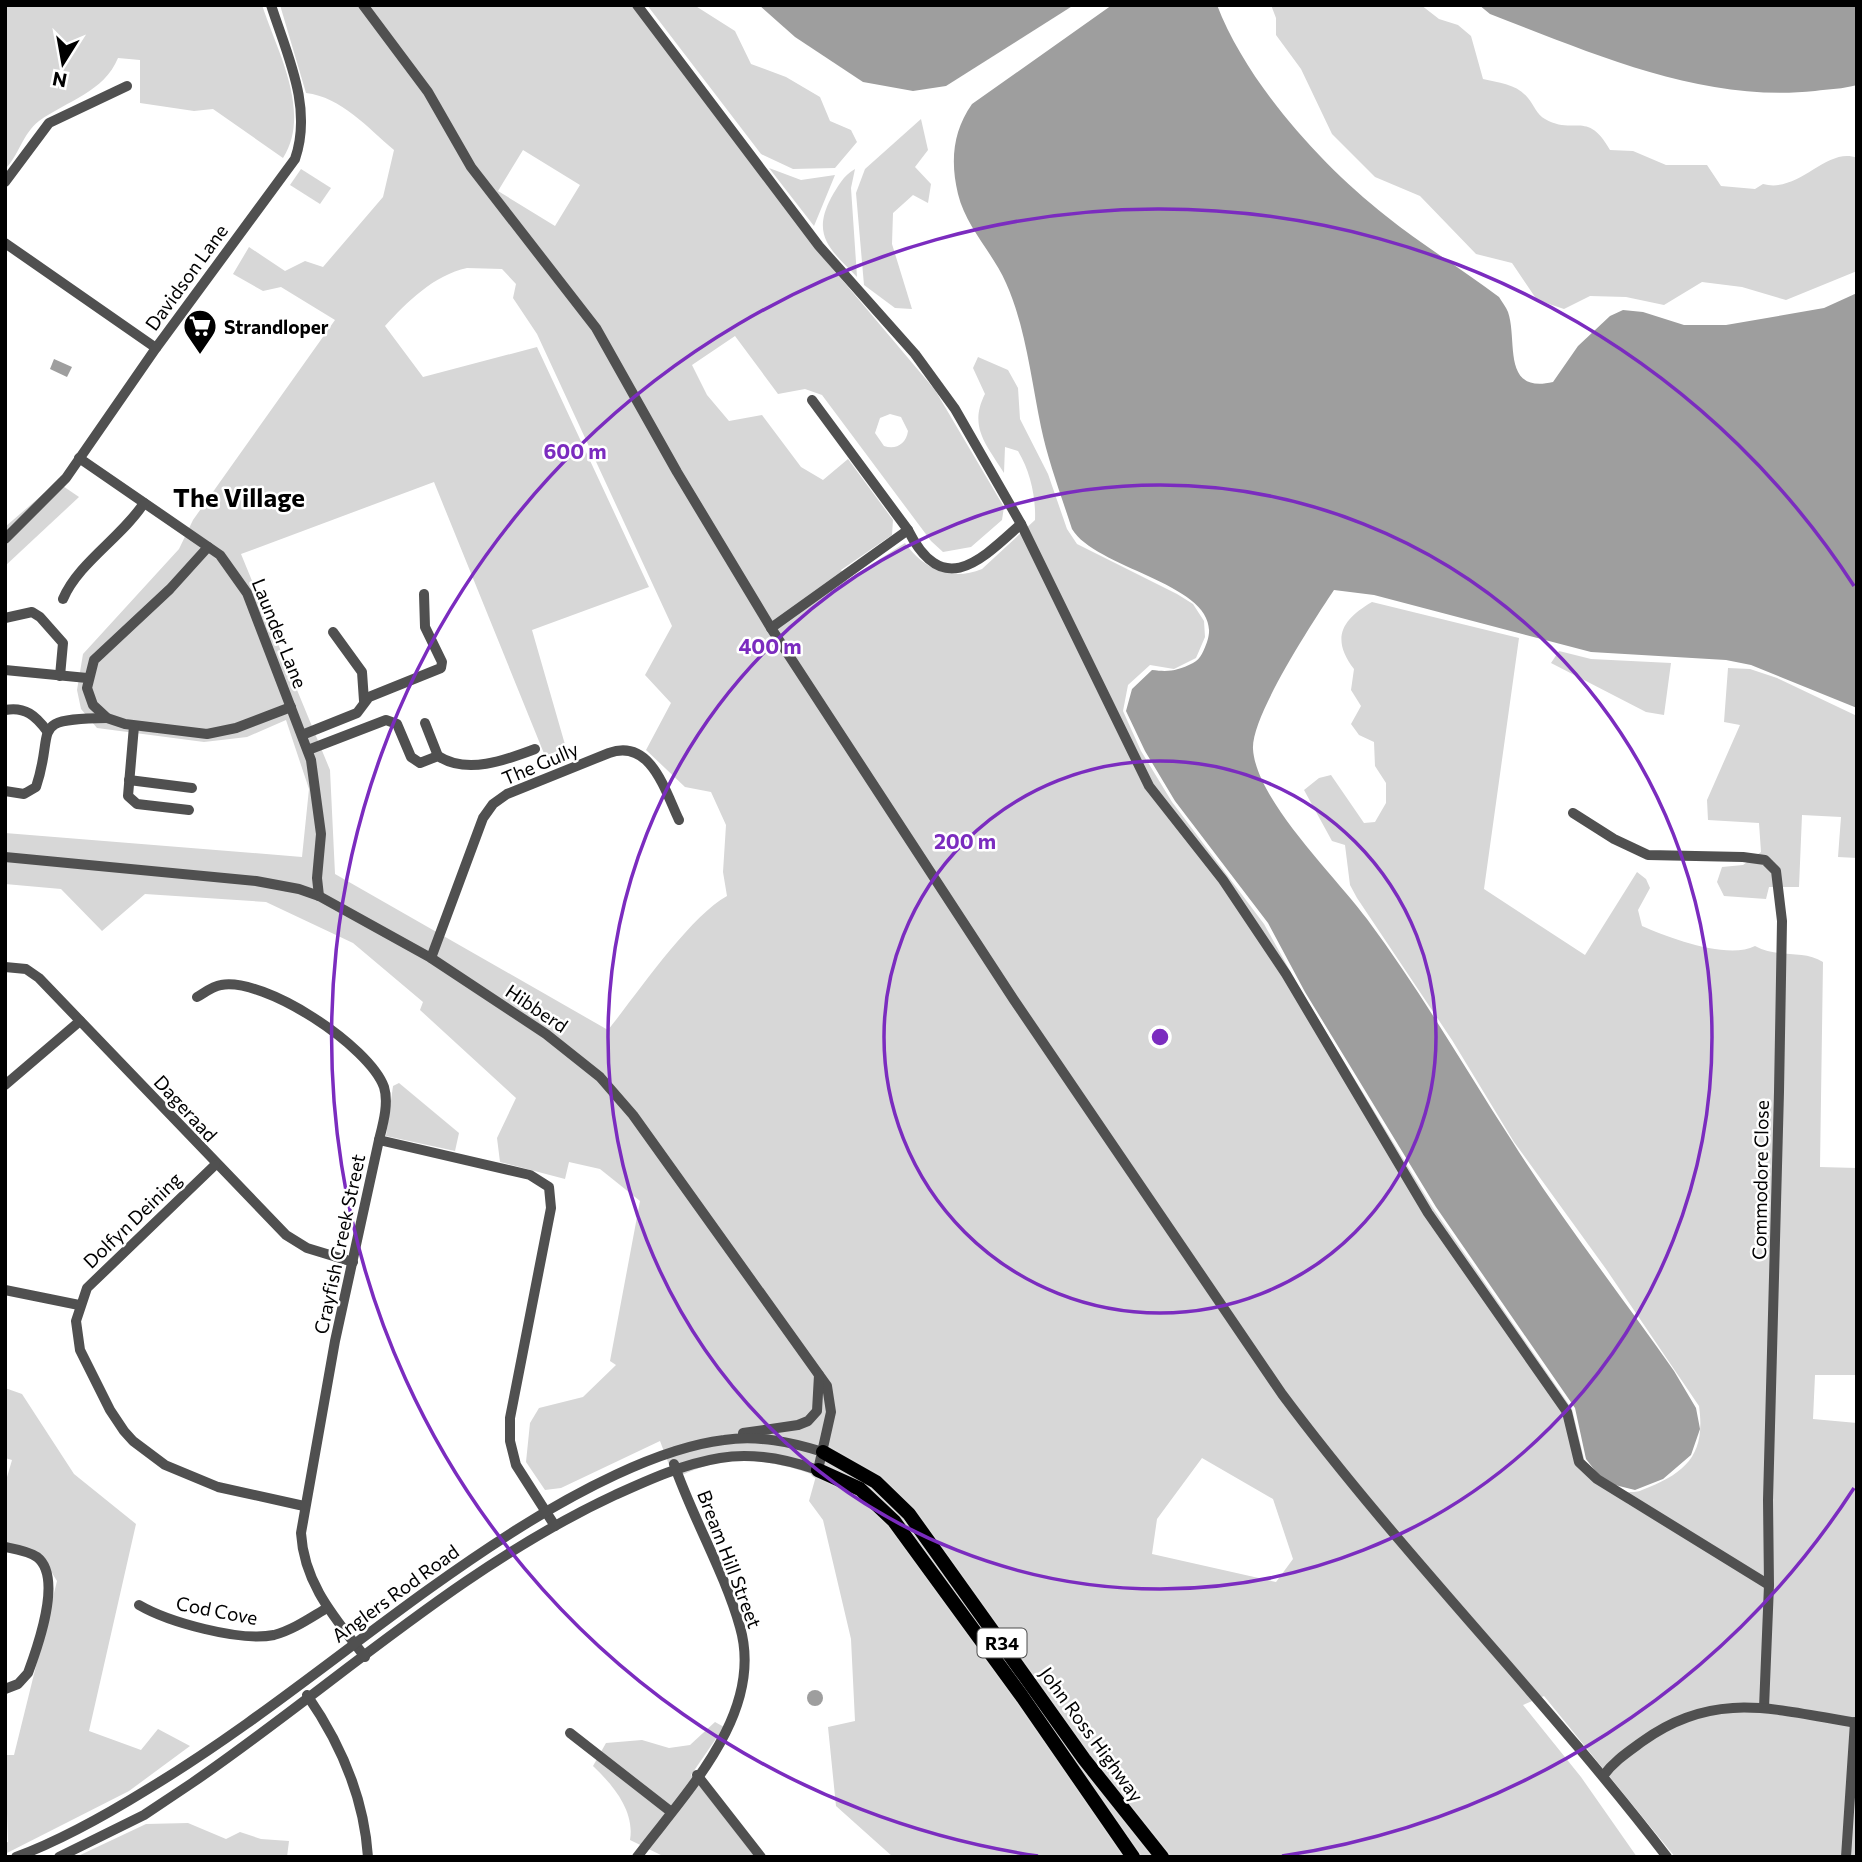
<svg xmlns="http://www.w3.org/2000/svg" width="1862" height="1862" viewBox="0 0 1862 1862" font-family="Commissioner,sans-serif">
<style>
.green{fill:#d7d7d7;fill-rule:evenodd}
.water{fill:#9e9e9e}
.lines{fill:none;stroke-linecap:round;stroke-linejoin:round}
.major-casing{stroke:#dbdbdb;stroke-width:17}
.minor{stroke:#505050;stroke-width:10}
.major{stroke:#000;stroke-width:14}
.ring{fill:none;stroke:#7b2cbf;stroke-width:3.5}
.labels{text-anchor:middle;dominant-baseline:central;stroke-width:5;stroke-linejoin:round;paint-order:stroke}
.shield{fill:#fff;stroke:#4c4c4c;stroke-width:2}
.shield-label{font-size:18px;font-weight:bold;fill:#000}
.street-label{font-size:19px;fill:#000;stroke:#fff}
.poi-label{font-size:19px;font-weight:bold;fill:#000;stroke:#fff;text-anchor:start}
.district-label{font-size:26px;font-weight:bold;fill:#000;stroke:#fff}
.centre{fill:#7b2cbf;stroke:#fff;stroke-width:3.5}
.ring-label{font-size:21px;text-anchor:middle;font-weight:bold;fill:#7b2cbf;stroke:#fff;stroke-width:5;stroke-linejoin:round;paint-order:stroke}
</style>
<rect width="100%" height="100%" fill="#fff"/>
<g class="green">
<path d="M5,5H262C277,51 312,112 283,158L213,109L194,111L140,103V60L118,58C104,92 67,101 39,121C22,134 19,156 5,169Z"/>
<path d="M280,5H633L817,250L935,390L1004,507L1002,520L971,547L943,552L931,541L822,395L805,389L778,394L735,336L692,365L707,395L729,421L762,415L801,467L823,480L848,459L893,520L892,535L841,570L847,580L905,543C924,569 951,582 982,569L1035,520C1036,496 1030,471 1018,451L1005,447L1004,473C987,445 968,427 985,394L973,368L978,357L1008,370L1018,388L1020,419L1048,474L1067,529L1077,544L1177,594L1193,604L1204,621L1205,637L1196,658L1174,669L1150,665L1128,685L1123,711L1141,751L1172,802L1264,924L1303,994L1433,1208L1572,1409L1586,1467L1582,1469L1628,1504L1755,1579L1757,1574L1626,1493C1632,1491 1636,1493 1642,1490C1686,1473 1706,1455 1699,1406L1606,1269L1514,1142L1452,1040L1357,898L1350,885L1345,845L1332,841L1304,790L1319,778L1331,775L1364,823L1375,822L1386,803V783L1375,766L1374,742L1359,735L1351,724L1361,706L1351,690L1354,669C1331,639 1341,620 1372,602L1519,638L1484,889L1585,955L1637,872L1646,879L1650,888L1638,910L1642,926C1669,938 1728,960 1755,946C1779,959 1803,949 1823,962L1820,1167L1857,1168V1375H1815L1813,1419L1857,1423V1857H1675L1544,1696L1523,1705L1581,1777L1637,1857H893L836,1806L828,1727L855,1721L851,1639L823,1520L809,1501L816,1476C786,1464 748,1457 716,1463C702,1466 687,1473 674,1478L660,1441L561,1488L545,1490L526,1462L530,1423L539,1408L583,1397L616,1365L610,1361L640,1201L600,1169L569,1162L565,1179L500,1162L497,1138L516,1098L420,1010L423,1002L353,943L266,902L145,894L102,931L61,889L5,884V833L302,857L309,789L286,720L247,737L204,742L97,728L81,709L77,690L83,654L179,549L193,520L335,320L281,287L263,291L233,274L249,247L285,271L305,261L323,267L383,197L394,150C368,128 341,97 306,93ZM523,150L580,185L555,226L498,191ZM467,268L502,269L516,284L513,298L537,334L672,626L645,675L671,703L646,750L685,787L711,792L726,825L723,872L727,896C689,917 637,994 608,1030L335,874L330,770L241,554L434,482L545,756L566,748L532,630L649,587L537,347L423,377L385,326C407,302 434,275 467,268ZM890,414L901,417L908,431C906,444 896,450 884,446L875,433L880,418ZM1202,1458L1273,1499L1293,1559L1276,1582L1152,1554L1157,1519Z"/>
<polygon points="647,5 694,5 735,31 751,64 786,77 820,97 830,121 851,130 857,142 835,168 793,169 761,154"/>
<path d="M1271,5H1421L1439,19L1458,25L1471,36L1483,79C1499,83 1517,84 1528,98C1534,105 1537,115 1545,119C1574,136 1587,109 1610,150L1633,151L1666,165H1707L1721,186L1755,189L1763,184C1799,194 1827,146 1857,158V271L1786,300L1742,287L1702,282L1664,305L1626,297L1590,296L1564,309L1537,300L1512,263L1476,254L1420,196L1375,177L1332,134L1301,69L1276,35V18Z"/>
<polygon points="921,119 928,150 915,167 931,184 928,203 913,195 893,213 892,244 912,309 895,308 864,285 856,193 865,169"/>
<polygon points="769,168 801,180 835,175 814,226"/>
<polygon points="301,169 331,188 320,204 290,185"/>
<path d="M855,169L851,188L857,277C831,250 811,236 831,198C838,186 843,176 855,169Z"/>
<polygon points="57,482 79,497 5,566 5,527"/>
<polygon points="1559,651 1591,659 1671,663 1664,715 1646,712 1551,663"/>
<polygon points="1728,668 1750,669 1777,678 1857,716 1857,858 1838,857 1841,817 1802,815 1799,887 1769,887 1766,899 1724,896 1717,882 1722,867 1743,865 1761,852 1759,823 1708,820 1707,800 1740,725 1724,722"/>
<polygon points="399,1083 459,1133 455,1151 386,1136 393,1086"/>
<polygon points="5,1388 22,1394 74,1474 136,1524 89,1731 141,1750 158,1729 190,1746 129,1791 5,1854 5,1843 8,1842 5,1755 14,1755 57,1581 39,1552 5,1542 5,1484 12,1460 5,1458"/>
<path d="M715,1722L724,1727L691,1775L755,1857H665L630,1840C635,1811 613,1785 593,1766L606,1743L642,1740L669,1748L690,1745Z"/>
<polygon points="188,1823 226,1839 240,1832 261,1839 289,1841 287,1857 76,1857 146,1824"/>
</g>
<g class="water">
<polygon points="759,5 1074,5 946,86 913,91 863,82 795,37"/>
<path d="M1112,5H1217C1247,83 1321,165 1386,216C1422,245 1462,269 1499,297C1502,302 1506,307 1508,312C1518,341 1501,394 1553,382L1578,346L1610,316L1623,310L1643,312L1684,325H1726L1824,308L1857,293V708L1751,665L1726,660L1591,652L1374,595L1334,590C1314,620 1251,716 1253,749C1256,800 1336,877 1367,919C1420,990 1464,1067 1512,1141C1562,1220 1620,1294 1674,1371L1696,1408L1700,1429L1691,1455L1663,1479L1635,1490L1615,1485L1600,1477L1586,1459L1575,1408L1436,1207L1305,992L1268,923L1175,801L1145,751L1126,711L1132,689L1152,670C1169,672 1177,671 1193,663C1201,659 1204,650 1207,642C1227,585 1097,571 1072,529C1061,495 1048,461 1041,427C1031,379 1026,328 1006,283C993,253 966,227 958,194C950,161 953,131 972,104Z"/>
<path d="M1479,5H1857V85C1843,89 1829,89 1815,91C1703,103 1592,53 1490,14Z"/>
<polygon points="54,359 72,367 67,377 50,369"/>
<circle cx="815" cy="1698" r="8"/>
</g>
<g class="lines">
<defs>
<g id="major">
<polyline points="823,1452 876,1482 909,1514 1084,1759 1162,1857"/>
<polyline points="818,1470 860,1489 894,1521 1021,1695 1133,1857"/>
</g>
</defs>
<use href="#major" class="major-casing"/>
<g class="minor">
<path d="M363,5L428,92L471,167L596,328L677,472L771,628L1014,1000L1282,1394C1402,1555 1545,1698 1667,1857"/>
<polyline points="637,5 819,246 915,354 955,409 1021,524 1149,786 1223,880 1286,974 1428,1213 1567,1412 1579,1462 1597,1479 1769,1585"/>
<polyline points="5,182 49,123 127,86"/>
<polyline points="5,243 156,348"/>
<path d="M812,400L908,530C943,600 981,560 1021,524"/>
<polyline points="79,458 220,555 247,593 311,760 321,834 317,878 319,896"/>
<path d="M5,539L66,478L156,348L295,159C313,107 287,55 271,5"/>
<polyline points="208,547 170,589 94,660 87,688 93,705 107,718 125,724 207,734 236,728 291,707"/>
<path d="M63,599C78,563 122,537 144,503"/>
<polyline points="5,618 32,612 40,617 63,643 60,676"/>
<polyline points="771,628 908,530"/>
<polyline points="333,632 362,672 364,701"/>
<polyline points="5,670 87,678"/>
<path d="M5,710C25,706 36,716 47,731"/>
<polyline points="425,723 438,756"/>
<polyline points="134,726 128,796 137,804 189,810"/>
<polyline points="302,735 357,713 369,697 441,668 442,662 425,627 424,594"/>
<path d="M308,750L386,720L397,724L411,757L420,763L438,756C467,775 506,760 535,749"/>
<polyline points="129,780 192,788"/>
<path d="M5,791L24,794L36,787C56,728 26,719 107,718"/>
<polyline points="1573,813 1614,839 1648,855 1743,857 1765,860 1776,871 1782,921 1779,1092 1768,1500 1769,1585 1764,1708"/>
<path d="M5,857L256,881L299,889L319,896L431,958L546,1034L600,1077L633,1115L827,1386L831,1412L818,1470C786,1459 753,1452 720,1458C683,1464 648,1480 615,1495C460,1567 332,1687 192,1783L144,1815L59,1857"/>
<path d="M431,958L483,818L493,804L507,794L609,753C651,738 665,791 679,820"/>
<polyline points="5,967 26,969 39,978 286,1235 307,1248 353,1262"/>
<path d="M197,997C204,993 213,986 221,985C265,977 369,1046 384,1087C389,1103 383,1124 379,1140"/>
<polyline points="5,1085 80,1021"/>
<polyline points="215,1165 87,1288 76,1321 80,1350 110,1410 124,1431 133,1441 165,1465 218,1487 304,1506"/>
<polyline points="5,1290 79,1305"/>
<polyline points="743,1433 798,1425 808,1421 817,1411 819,1375"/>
<path d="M5,1547C15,1549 28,1551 37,1557C63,1577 38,1646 28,1673L18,1684L5,1689"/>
<path d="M139,1605C168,1622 240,1642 274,1635C293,1630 310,1618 327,1608"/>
<path d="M365,1657C335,1618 304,1584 301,1533L335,1341L379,1140L530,1175L549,1187L551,1208L510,1418V1441L516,1465L555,1526"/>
<path d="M307,1695C341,1744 364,1797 368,1857"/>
<polyline points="570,1733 670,1811"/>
<polyline points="697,1775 761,1857"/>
<path d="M1603,1776C1614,1761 1628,1752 1643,1741C1715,1689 1776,1710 1857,1723"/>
<path d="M16,1857C62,1840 106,1815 148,1789C276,1712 389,1610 516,1530C573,1494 657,1448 724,1440C758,1435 791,1442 823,1452"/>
<path d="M637,1857C685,1793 765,1713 740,1627C724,1571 693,1519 674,1464"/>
<polyline points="1846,1857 1855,1722"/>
</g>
<use href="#major" class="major"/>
</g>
<g class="ring">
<circle cx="1160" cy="1037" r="276"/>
<circle cx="1160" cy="1037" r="552"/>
<path d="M1854 1488A828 828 0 0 1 1282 1856M1038 1856A828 828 0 1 1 1854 586"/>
</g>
<defs>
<symbol id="supermarket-pin" viewBox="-11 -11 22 30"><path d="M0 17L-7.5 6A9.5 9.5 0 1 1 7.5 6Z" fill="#000" stroke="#fff"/><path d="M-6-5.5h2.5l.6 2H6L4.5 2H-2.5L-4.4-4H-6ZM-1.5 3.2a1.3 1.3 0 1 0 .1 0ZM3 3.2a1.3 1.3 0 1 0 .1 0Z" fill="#fff"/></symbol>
</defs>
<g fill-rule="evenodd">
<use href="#supermarket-pin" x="181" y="307" width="38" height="52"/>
</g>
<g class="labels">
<rect class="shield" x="977.5" y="1628.5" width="49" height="29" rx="5"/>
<g class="shield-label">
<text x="1002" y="1643">R34</text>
</g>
<g class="street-label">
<text transform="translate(186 277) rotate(-54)">Davidson Lane</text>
<text transform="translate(280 633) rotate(68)">Launder Lane</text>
<text transform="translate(540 763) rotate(-23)">The Gully</text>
<text transform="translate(537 1008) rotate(34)">Hibberd</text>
<text transform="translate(186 1108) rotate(47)">Dageraad</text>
<text transform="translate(1760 1180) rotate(-89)">Commodore Close</text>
<text transform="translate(132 1220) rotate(-44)">Dolfyn Deining</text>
<text transform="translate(339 1244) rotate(-78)">Crayfish Creek Street</text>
<text transform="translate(730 1559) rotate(69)">Bream Hill Street</text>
<text transform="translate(395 1593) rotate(-36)">Anglers Rod Road</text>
<text transform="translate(217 1610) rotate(11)">Cod Cove</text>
<text transform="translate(1092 1734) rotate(54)">John Ross Highway</text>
</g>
<g class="poi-label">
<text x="224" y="326">Strandloper</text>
</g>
<g class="district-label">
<text x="239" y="496">The Village</text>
</g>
</g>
<circle cx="1160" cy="1037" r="10" class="centre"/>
<g class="ring-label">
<text x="575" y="459">600 m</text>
<text x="770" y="654">400 m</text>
<text x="965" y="849">200 m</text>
</g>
<rect width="1862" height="1862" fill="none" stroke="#000000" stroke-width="14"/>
<g transform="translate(63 63) rotate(191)" stroke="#ffffff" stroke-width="5" paint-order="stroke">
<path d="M0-5L12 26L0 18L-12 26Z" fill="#000000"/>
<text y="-10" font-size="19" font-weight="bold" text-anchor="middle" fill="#000000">N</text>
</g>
</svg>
